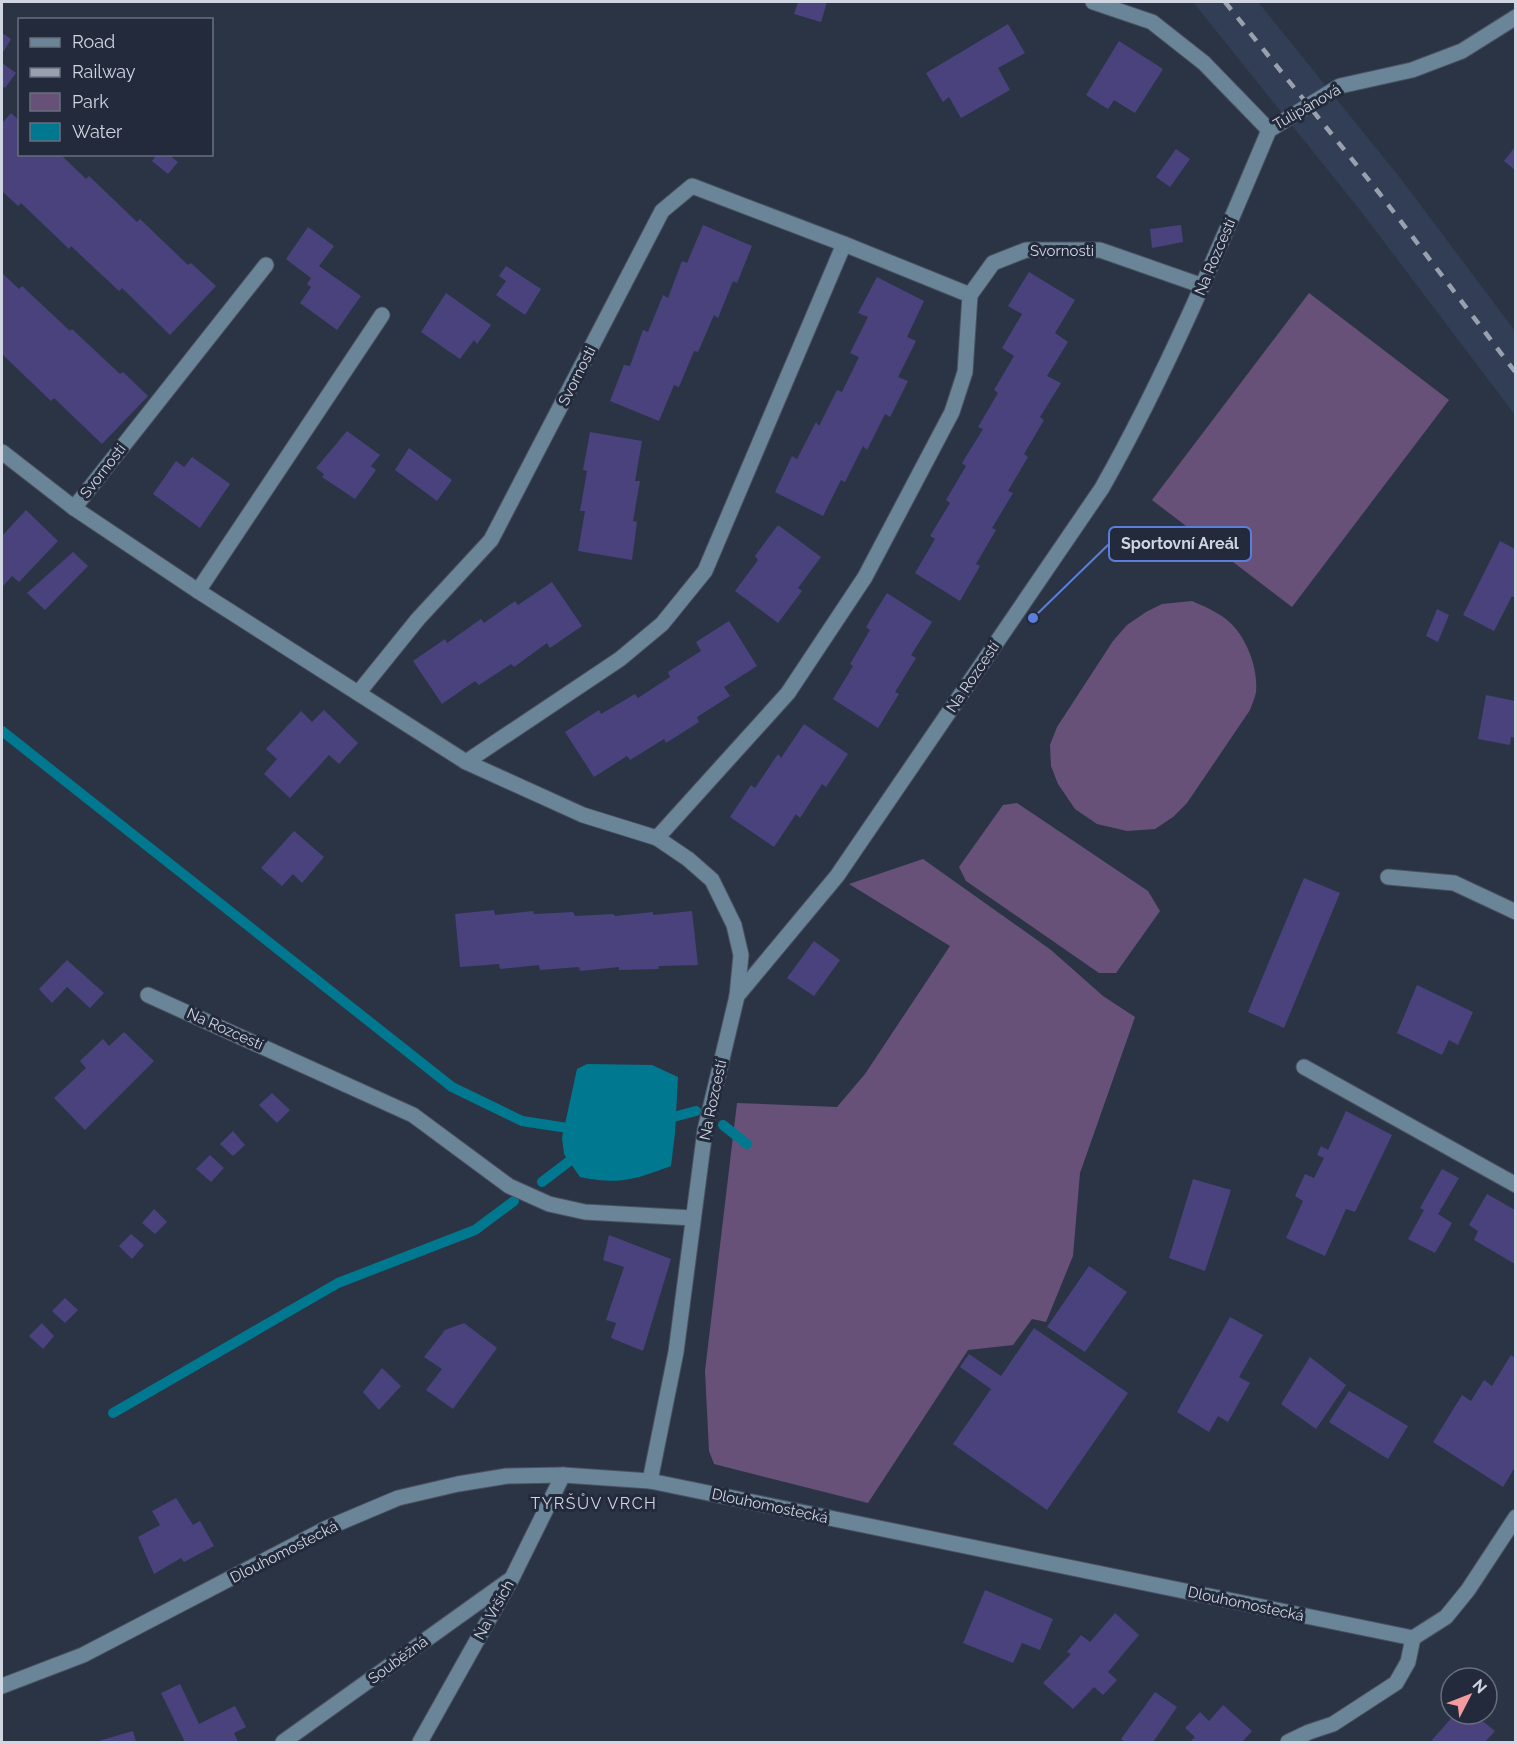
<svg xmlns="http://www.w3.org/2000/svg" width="1517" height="1744" viewBox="0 0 1517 1744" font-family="Raleway,sans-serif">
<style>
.built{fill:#323e55}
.green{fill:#675179}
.water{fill:#007890}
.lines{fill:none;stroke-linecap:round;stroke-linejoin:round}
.stream{stroke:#007890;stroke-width:10}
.building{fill:#49427d}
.minor-casing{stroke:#495161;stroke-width:17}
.minor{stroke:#6a8498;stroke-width:15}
.rail{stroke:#9aa1ae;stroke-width:4.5;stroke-dasharray:10 10;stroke-linecap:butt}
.labels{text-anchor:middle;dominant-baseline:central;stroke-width:6;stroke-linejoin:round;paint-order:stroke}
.street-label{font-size:15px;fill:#d0d6e1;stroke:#222a3b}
.neighbourhood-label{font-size:16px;letter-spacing:1.5px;fill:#d0d6e1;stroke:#222a3b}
.leader{fill:none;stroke:#5c7edb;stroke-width:2}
.callout-dot{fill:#5c7edb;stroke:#222a3b;stroke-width:2}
.callout{fill:#222a3b;stroke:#5c7edb;stroke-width:2}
.callout-label{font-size:16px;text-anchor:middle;font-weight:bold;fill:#d0d6e1}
</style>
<rect width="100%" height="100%" fill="#2b3445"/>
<polygon class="built" points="1193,2 1258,2 1401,179 1515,331 1515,415 1360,210"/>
<g class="green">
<polygon points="1309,293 1449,400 1292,607 1152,500"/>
<path d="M1192,601C1208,608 1225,615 1236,629C1249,645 1258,671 1256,692C1255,698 1252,704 1250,710L1187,803L1173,817L1155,829L1127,831L1097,824L1075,809L1058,784L1051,766L1050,745L1057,727L1113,641L1127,625L1146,612L1162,604Z"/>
<polygon points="1017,803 1148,891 1160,911 1116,973 1099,973 966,881 959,867 1003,805"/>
<polygon points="923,859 1051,950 1103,996 1135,1017 1080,1173 1073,1256 1046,1322 1032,1319 1013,1345 968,1350 868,1503 714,1464 709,1451 705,1371 737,1103 837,1107 865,1074 950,946 849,884"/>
</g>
<path class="water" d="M587,1064L652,1065L678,1077L675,1133L671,1166C633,1180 620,1185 580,1177L564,1154L562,1138L577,1069Z"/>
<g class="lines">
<g class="stream">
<polyline points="2,731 452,1087 522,1121 574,1129"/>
<polyline points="662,1120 696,1111"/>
<polyline points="723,1125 747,1144"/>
<polyline points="542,1182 580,1153"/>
<polyline points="113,1413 338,1283 475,1230 514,1201"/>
</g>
</g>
<g class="building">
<polygon points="798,2 827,2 821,22 794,14"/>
<polygon points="1008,24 1025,53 998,68 1010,90 961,118 949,97 943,102 926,73"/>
<polygon points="2,33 11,39 2,54"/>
<polygon points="1119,41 1163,69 1135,113 1114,100 1108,109 1086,95"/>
<polygon points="2,63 16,73 5,88 2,86"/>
<polygon points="11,113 20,121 20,154 60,154 86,179 89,176 137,222 140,219 188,265 191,263 216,286 170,335 122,288 119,291 71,246 69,249 21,203 18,206 2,191 2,123"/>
<polygon points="1515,147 1515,170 1504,161"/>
<polygon points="1176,149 1190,159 1170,187 1156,177"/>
<polygon points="157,154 168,154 178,162 168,174 152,161"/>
<polygon points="703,225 752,246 737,283 733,281 718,318 714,315 698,352 694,351 679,387 674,385 659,421 610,401 624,365 630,366 643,330 648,332 663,295 668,298 682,261 687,263"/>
<polygon points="1181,225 1183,242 1152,248 1150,229"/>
<polygon points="308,227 334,246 319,266 361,296 337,330 300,303 311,287 307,284 311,278 286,259"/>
<polygon points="506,266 541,289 525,315 496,295 506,281 499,276"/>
<polygon points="1029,272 1075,300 1055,333 1068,342 1047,376 1061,383 1040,417 1044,420 1024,454 1028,457 1008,491 1013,493 992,528 996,530 976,564 980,566 960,601 915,573 935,539 930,536 950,503 946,500 966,466 962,463 983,429 978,427 998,393 994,390 1014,356 1002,348 1022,314 1008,306"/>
<polygon points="2,273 19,289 22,286 70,331 72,329 120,374 123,372 148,396 102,444 54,398 51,401 3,355 2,357"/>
<polygon points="877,277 924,301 907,337 916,341 898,377 908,381 890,417 885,414 867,450 863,446 845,482 841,480 823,516 775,492 792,456 797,459 816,422 819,426 837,390 842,392 859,357 850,353 868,317 858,313"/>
<polygon points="446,293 491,325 477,344 474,340 460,359 421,332"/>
<polygon points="347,431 380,455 371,466 376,470 355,499 322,477 324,474 316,468"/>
<polygon points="590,432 642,441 635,481 640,481 633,521 637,522 632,560 578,551 585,511 580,511 587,471 583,470"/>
<polygon points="409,448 452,480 437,501 395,470"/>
<polygon points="192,457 230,484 200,528 153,494 176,461 184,467"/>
<polygon points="26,510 58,541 19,582 12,576 2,587 2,536"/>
<polygon points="778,525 821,557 798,588 802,591 778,623 735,591 758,560 755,556"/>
<polygon points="1500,541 1515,549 1515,598 1512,596 1494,631 1463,615"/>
<polygon points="73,552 88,566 45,610 27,593"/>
<polygon points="552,582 582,626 550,648 547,643 514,667 511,664 479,685 475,681 442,704 413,661 445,639 447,643 481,619 484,623 515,601 518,605"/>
<polygon points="887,593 932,622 911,655 916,658 895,692 899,694 878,728 833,699 853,666 850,664 870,630 866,627"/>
<polygon points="1437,609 1449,615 1438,642 1426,636"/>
<polygon points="729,621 757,666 724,687 730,696 697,717 699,722 666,743 664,739 630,760 627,756 594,777 565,732 599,710 601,714 635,694 638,698 670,677 668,672 701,651 696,642"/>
<polygon points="1486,695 1515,701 1515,738 1511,737 1510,745 1478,739"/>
<polygon points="324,710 358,743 339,764 329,755 290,798 264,774 277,759 266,749 301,711 312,722"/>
<polygon points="804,724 848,754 826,787 822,784 800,818 796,814 774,847 730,817 751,785 755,788 778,754 781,758"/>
<polygon points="294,831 324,857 302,883 293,874 282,886 261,868"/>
<polygon points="1304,878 1340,893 1284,1028 1248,1012"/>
<polygon points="494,910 495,915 533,911 534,914 573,912 575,916 613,914 615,916 653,912 653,915 692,911 698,965 659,966 658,969 619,970 619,967 580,971 579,967 540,970 539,965 500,969 499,964 460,967 455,914"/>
<polygon points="814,941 840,960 814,996 787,978"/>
<polygon points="67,960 104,993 90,1008 67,987 52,1003 39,989"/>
<polygon points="1417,985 1473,1012 1458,1045 1449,1040 1442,1055 1397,1033"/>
<polygon points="124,1032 154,1061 85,1130 54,1098 86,1068 80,1061 103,1039 109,1046"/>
<polygon points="272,1093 290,1110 277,1123 259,1105"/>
<polygon points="1346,1111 1392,1135 1355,1212 1346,1209 1325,1256 1286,1238 1303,1201 1295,1196 1305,1174 1314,1178 1324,1158 1317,1155 1321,1146 1328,1150"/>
<polygon points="233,1131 245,1145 233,1156 220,1144"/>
<polygon points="210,1155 224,1168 211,1182 196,1169"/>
<polygon points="1442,1169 1459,1178 1438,1214 1452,1223 1435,1253 1408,1239 1424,1210 1420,1208"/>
<polygon points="1193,1179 1231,1190 1205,1271 1169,1258"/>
<polygon points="1487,1194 1515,1210 1515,1264 1474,1240 1478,1231 1469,1225"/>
<polygon points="154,1209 167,1222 155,1234 142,1223"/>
<polygon points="131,1234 144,1245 132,1259 119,1246"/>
<polygon points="609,1235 671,1259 643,1351 611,1338 616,1323 606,1320 624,1267 603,1260"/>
<polygon points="1089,1266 1127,1292 1085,1352 1047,1327"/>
<polygon points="65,1298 78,1310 65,1323 52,1311"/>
<polygon points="1230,1317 1263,1335 1239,1377 1250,1383 1228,1422 1218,1416 1209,1432 1177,1412"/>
<polygon points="42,1323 54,1336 43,1349 29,1336"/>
<polygon points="464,1323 497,1348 453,1409 426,1390 442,1369 424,1357 445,1330"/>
<polygon points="1034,1328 1128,1393 1047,1510 953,1444 991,1389 960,1367 969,1354 1001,1376"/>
<polygon points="1511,1355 1515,1358 1515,1467 1503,1487 1433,1442 1462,1395 1471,1401 1484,1380 1492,1386"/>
<polygon points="1310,1357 1346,1385 1316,1429 1281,1404"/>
<polygon points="382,1368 401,1386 379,1410 363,1392"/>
<polygon points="1349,1391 1408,1426 1388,1459 1329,1422"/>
<polygon points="176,1498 193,1525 200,1521 214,1546 184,1562 181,1558 154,1574 138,1537 160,1525 152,1511"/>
<polygon points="985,1590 1053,1619 1040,1650 1022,1643 1013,1663 963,1643"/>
<polygon points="1115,1613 1139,1635 1108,1672 1117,1680 1103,1695 1094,1687 1073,1709 1043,1683 1071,1654 1067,1652 1081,1635 1090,1642"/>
<polygon points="180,1684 199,1724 235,1706 246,1727 234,1733 238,1742 185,1742 161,1693"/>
<polygon points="1155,1692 1177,1707 1153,1742 1125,1742 1121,1739"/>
<polygon points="1223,1705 1252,1731 1242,1742 1190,1742 1195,1737 1185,1728 1200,1712 1209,1721"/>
<polygon points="1455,1714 1474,1714 1495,1731 1485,1742 1435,1742 1432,1740"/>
<polygon points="133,1731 136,1742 95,1742"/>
</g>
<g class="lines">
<defs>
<g id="minor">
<polyline points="1093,2 1152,22 1204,63 1269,130"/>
<polyline points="1269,130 1340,86 1412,70 1462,51 1516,17"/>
<polyline points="844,244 970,295"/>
<polyline points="2,452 74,508 198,591 466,762 583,815 657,838 688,859 712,880 734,925 741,955 737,996"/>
<polyline points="74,508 266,265"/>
<polyline points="198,591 382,315"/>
<polyline points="359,692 418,619 491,540 662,211 692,186 844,244 705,571 662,624 620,659 466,762"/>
<polyline points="657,838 788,693 865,577 952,412 965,372 970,295 993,263 1026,250 1100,250 1203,286"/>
<polyline points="1388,877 1454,883 1516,912"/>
<polyline points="148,995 413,1115 509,1186 549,1204 585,1212 693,1218"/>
<polyline points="1304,1067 1516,1185"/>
<path d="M650,1481L676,1352L705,1130L737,996L837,876L1102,488C1167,373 1218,251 1269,130"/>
<polyline points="2,1686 83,1655 327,1528 398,1498 458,1484 507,1476 563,1475 650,1481 1413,1638 1446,1617 1468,1590 1516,1517"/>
<polyline points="283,1742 508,1581"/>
<polyline points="420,1742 512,1578 563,1475"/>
<polyline points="1288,1742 1309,1732 1333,1724 1396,1683 1408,1662 1413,1638"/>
</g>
</defs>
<use href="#minor" class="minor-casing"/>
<use href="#minor" class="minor"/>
<polyline class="rail" points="1225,2 1380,194 1516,373"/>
</g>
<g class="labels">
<g class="street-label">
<text transform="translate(1307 107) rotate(-30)">Tulipánová</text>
<text x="1062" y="251">Svornosti</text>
<text transform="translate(1215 257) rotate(-67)">Na Rozcestí</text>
<text transform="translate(577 376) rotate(-63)">Svornosti</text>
<text transform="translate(103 471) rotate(-52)">Svornosti</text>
<text transform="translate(973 677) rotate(-56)">Na Rozcestí</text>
<text transform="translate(225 1029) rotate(24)">Na Rozcestí</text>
<text transform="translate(713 1100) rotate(-78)">Na Rozcestí</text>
<text transform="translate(770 1506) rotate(12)">Dlouhomostecká</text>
<text transform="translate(284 1552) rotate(-27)">Dlouhomostecká</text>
<text transform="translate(1246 1604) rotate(12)">Dlouhomostecká</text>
<text transform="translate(494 1610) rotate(-61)">Na Vrších</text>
<text transform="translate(398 1660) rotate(-36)">Souběžná</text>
</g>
<g class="neighbourhood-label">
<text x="594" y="1503">TYRŠŮV VRCH</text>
</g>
</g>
<path class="leader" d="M1033 618L1109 544"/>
<circle class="callout-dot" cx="1033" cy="618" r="6"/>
<rect class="callout" x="1109" y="527" width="142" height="34" rx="6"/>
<g class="callout-label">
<text x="1180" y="549">Sportovní Areál</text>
</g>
<rect width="1517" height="1744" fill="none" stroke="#d0d6e1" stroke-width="6"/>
<rect x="18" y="18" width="195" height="138" fill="#222a3b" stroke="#686f7d" stroke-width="1.5"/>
<rect x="30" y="38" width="30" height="9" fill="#6a8498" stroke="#686f7d" stroke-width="1.5"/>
<text x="72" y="48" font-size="18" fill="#d0d6e1">Road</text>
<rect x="30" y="68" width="30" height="9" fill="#9aa1ae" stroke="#686f7d" stroke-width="1.5"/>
<text x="72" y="78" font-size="18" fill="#d0d6e1">Railway</text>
<rect x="30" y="93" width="30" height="18" fill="#675179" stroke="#686f7d" stroke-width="1.5"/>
<text x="72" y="108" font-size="18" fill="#d0d6e1">Park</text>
<rect x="30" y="123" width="30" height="18" fill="#007890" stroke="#686f7d" stroke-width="1.5"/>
<text x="72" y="138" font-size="18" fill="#d0d6e1">Water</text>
<g transform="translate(1469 1696) rotate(48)"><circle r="28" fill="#222a3b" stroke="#686f7d" stroke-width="1.5"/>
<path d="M0-4.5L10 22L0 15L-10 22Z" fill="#f49b9f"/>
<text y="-9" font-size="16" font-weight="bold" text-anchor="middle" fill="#d0d6e1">N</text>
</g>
</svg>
